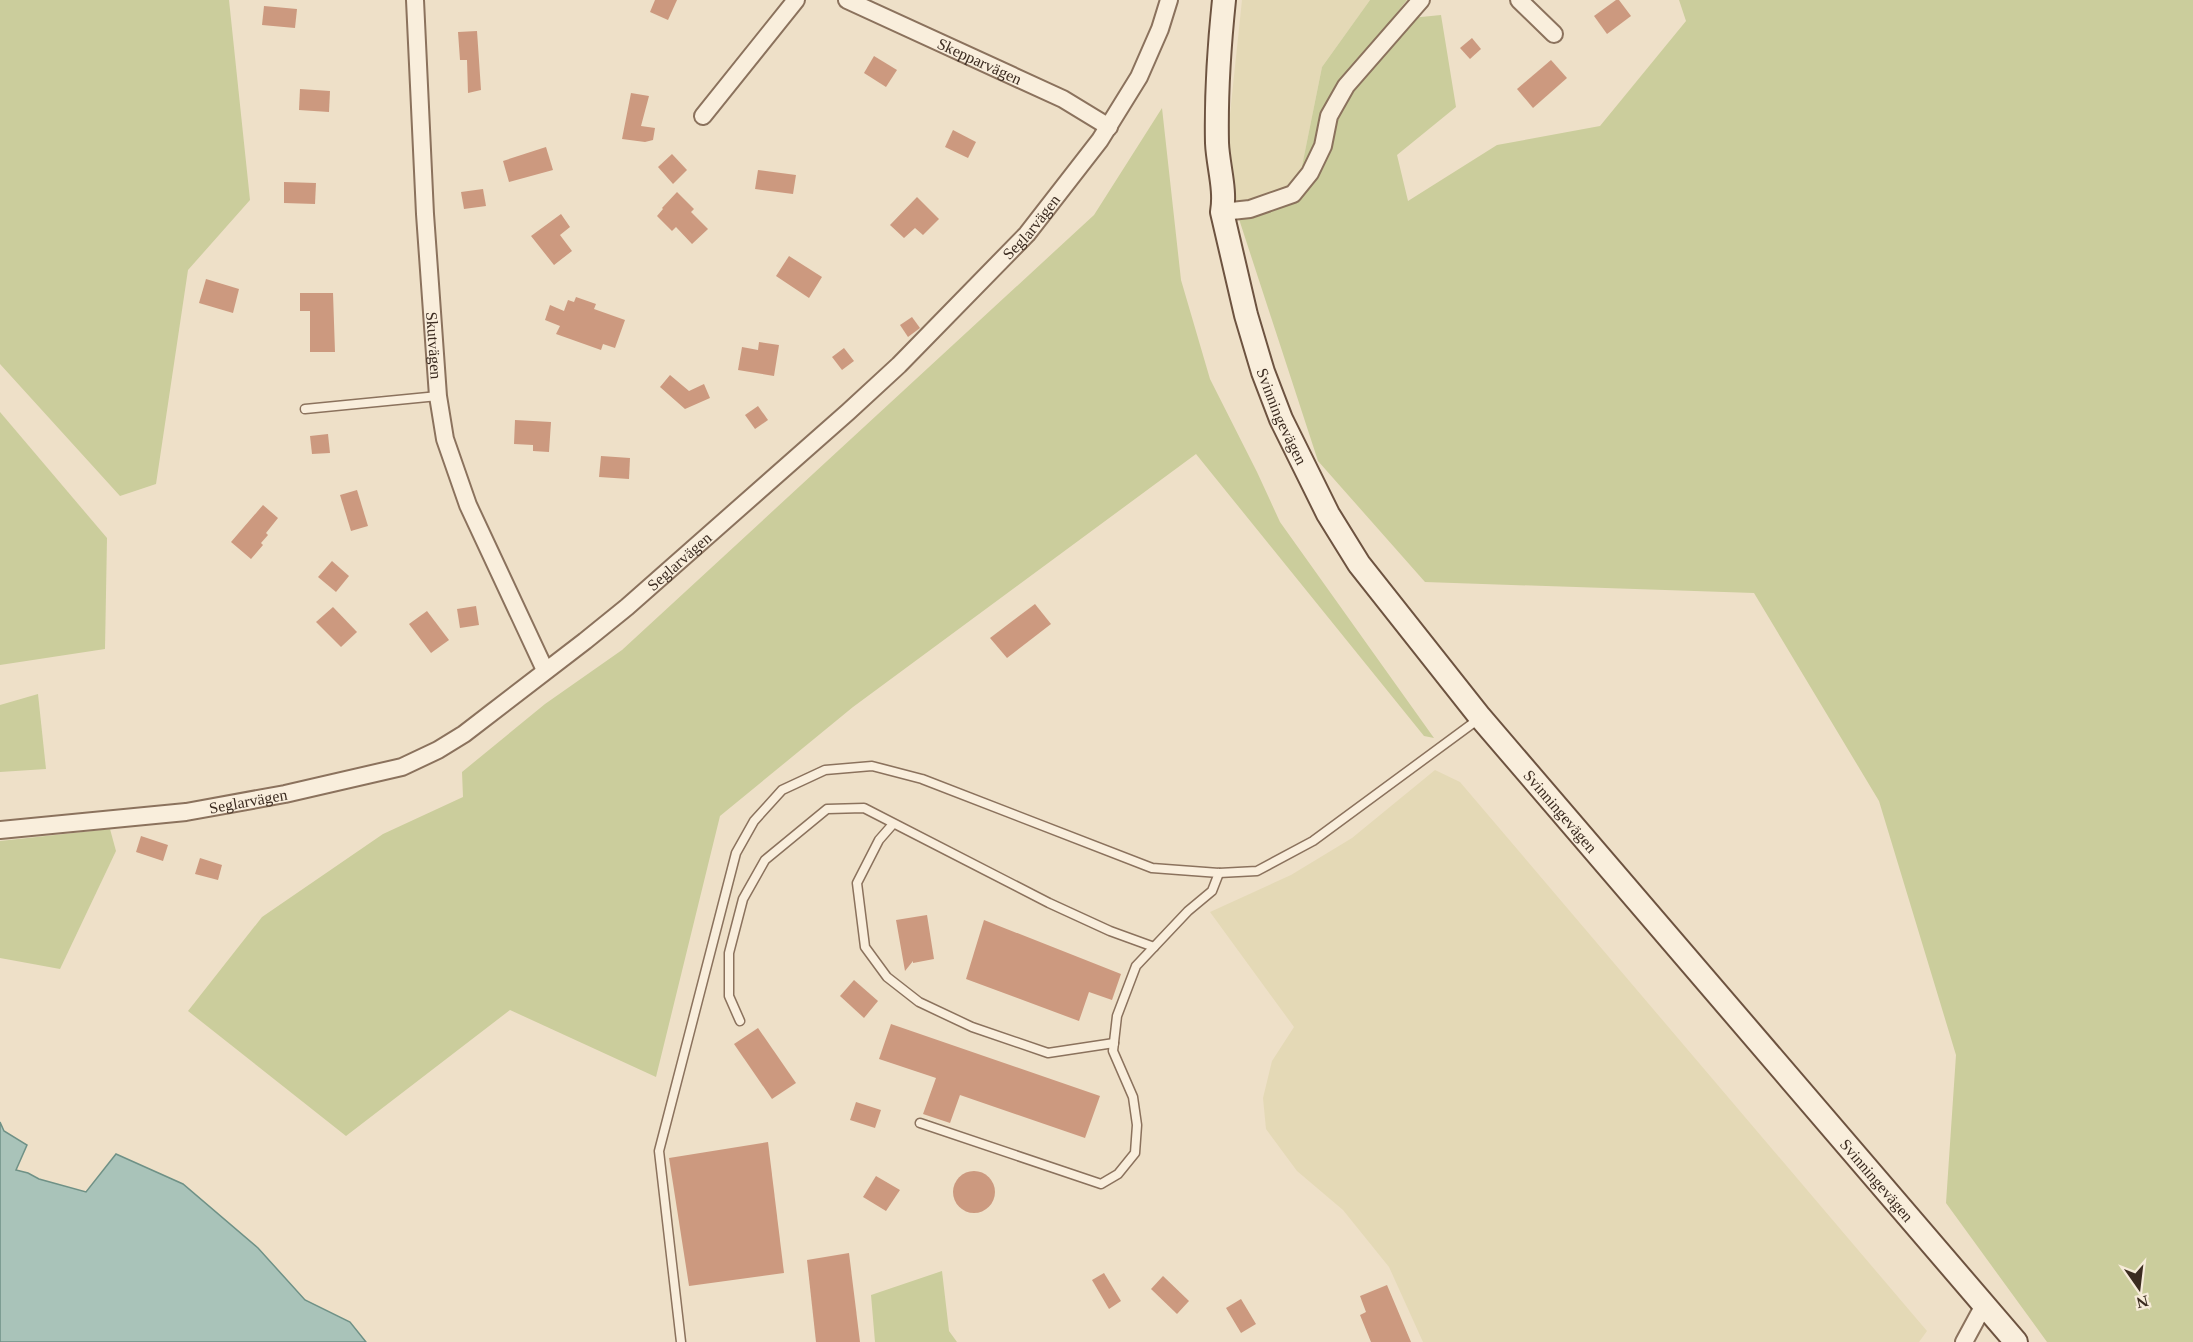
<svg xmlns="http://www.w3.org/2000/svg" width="2193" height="1342" viewBox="0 0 2193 1342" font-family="'Times New Roman',serif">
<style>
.farmland{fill:#e4d9b6}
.green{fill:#cbcd9c}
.water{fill:#a9c3b9;stroke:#6f9186;stroke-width:1.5}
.building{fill:#cc997f}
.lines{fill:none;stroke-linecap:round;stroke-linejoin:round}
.lane-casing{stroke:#8b725d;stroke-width:11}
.street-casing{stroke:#8b725d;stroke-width:20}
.secondary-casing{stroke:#6d5340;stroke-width:26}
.lane{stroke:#f9eedc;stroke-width:8}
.street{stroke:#f9eedc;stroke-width:16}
.secondary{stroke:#f9eedc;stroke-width:22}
.labels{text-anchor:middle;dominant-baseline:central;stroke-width:4.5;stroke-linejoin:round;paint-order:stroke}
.street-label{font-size:16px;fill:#3b2b20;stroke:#f6ebd8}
</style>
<rect width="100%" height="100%" fill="#eee0c8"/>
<g class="farmland">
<polygon points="1242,0 1370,0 1322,67 1299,181 1238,216 1228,133"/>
<polygon points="1435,770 1460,782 1927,1331 1919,1342 1423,1342 1389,1267 1343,1210 1297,1171 1266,1129 1263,1098 1272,1061 1294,1027 1210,912 1291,875 1352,838"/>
</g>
<g class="green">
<polygon points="0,0 229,0 250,200 188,270 156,484 120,496 0,364"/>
<polygon points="1370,0 1407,0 1391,20 1441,15 1456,107 1397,155 1408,201 1497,145 1600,126 1686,21 1679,0 2193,0 2193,1342 2047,1342 1946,1203 1956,1055 1879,801 1754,593 1425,582 1318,461 1238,216 1299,181 1322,67"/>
<polygon points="1162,108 1181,280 1210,379 1257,472 1280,522 1434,738 1424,736 1196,454 853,707 720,816 656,1077 510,1010 346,1136 188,1011 262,917 383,834 463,797 462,772 545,704 622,650 1094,215"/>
<polygon points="0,412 107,538 105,649 0,665"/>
<polygon points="38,694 46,769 0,772 0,705"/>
<polygon points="110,829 116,851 60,969 0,958 0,841"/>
<polygon points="942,1271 949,1331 957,1342 875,1342 871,1295"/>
</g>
<polygon class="water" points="0,1122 4,1131 27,1145 16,1170 28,1173 39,1179 86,1192 116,1154 183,1184 258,1248 305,1300 350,1322 366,1342 0,1342"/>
<g class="building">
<polygon points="655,0 677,0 668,20 650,12"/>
<polygon points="1616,0 1619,0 1631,16 1607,34 1594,16"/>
<polygon points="264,6 297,9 295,28 262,25"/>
<polygon points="477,31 481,90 468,93 467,60 460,60 458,32"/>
<polygon points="1472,38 1481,49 1470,59 1460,48"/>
<polygon points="874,56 897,70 886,87 864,73"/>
<polygon points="1551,60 1567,78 1533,108 1517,89"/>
<polygon points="300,89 330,91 329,112 299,110"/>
<polygon points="631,93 649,96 641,126 655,128 653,140 645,142 622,139"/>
<polygon points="953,130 976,142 968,158 945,147"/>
<polygon points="546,147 553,170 509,182 503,161"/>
<polygon points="672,154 687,170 673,184 658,167"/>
<polygon points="758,170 796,175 793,194 755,189"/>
<polygon points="284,182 316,183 315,204 284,203"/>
<polygon points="483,189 486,206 464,209 461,192"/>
<polygon points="677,192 694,209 691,212 708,229 692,244 676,227 672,231 657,216 663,209 662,208"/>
<polygon points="917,197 939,219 923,235 915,228 904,238 890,225"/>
<polygon points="561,214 570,227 560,235 572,251 554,265 531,236"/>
<polygon points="789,256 822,277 809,298 776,276"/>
<polygon points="206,279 239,289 233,313 199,303"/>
<polygon points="300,293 333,293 335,352 310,352 310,311 300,311"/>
<polygon points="576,297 596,304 594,309 625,320 615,348 603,344 601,350 556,334 560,326 545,320 550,305 564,311 568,300 574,302"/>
<polygon points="912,317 920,328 908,337 900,325"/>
<polygon points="759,342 779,345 774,376 738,370 742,347 758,350"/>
<polygon points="844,348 854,361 842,370 832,357"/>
<polygon points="670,375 689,391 704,384 710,398 685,409 660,387"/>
<polygon points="758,406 768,420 755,429 745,415"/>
<polygon points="515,420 551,422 549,452 533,451 533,445 514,444"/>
<polygon points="328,434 330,453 312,454 310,436"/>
<polygon points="601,456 630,458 629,479 599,477"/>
<polygon points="357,490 368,526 351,531 340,495"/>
<polygon points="263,505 278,518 266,533 268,535 261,543 263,545 251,559 231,542"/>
<polygon points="332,561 349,576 336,592 318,577"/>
<polygon points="1035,604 1051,624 1007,658 990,638"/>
<polygon points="476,606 479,625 460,628 457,609"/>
<polygon points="333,607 357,632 341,647 316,622"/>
<polygon points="427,611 449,640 431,653 409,624"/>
<polygon points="141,836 168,845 163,861 136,852"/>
<polygon points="200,858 222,865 218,880 195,874"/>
<polygon points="927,915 934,959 913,963 913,961 905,971 896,920"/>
<polygon points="984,920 1121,974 1112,1000 1089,992 1079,1021 966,979"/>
<polygon points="854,980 878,1001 864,1018 840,996"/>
<polygon points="891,1024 1100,1096 1085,1138 960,1095 950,1123 923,1114 936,1078 879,1059"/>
<polygon points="758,1028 796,1083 772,1099 734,1044"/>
<polygon points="856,1102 881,1110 875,1128 850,1120"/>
<polygon points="768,1142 784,1273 689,1286 669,1158"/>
<circle cx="974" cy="1192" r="21"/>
<polygon points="876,1176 900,1190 886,1211 863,1197"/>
<polygon points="849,1253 860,1342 816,1342 807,1260"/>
<polygon points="1104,1273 1121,1301 1109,1309 1092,1280"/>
<polygon points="1163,1276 1189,1301 1177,1314 1151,1289"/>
<polygon points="1387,1285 1411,1342 1371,1342 1360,1315 1366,1312 1360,1296"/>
<polygon points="1241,1299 1256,1324 1241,1333 1226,1308"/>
</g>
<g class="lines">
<defs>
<g id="lane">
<polyline points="305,409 438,396"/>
<polyline points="893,824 879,840 857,883 865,947 887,977 919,1002 972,1027 1048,1053 1114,1043"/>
<polyline points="740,1021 729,996 729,953 743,899 765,860 827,809 864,808 1049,903 1110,931 1154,947"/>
<polyline points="920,1123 1101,1184 1118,1174 1135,1153 1137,1125 1133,1097 1113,1051 1117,1016 1136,966 1188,911 1212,891 1219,873"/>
<polyline points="681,1342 659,1151 736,853 754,821 782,790 825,770 872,766 922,779 1152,868 1219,873 1257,871 1313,841 1480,718"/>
</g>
<g id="street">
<path id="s1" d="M415,0L425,214L438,396L445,439L468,505L545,670"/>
<path id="s2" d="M847,0L1063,99L1109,127"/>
<polyline points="1519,0 1554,34"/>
<polyline points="703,116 796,0"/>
<polyline points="1222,212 1250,209 1293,194 1310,173 1323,146 1329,116 1346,86 1421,0"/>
<path id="s3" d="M0,830L186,812L285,794L402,767L438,750L464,734L585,641L627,607L848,412L899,365L1027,234L1100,140L1139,77L1160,29L1169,0"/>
<polyline points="1964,1342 1984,1305"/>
</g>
<g id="secondary">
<path id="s4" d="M1224,0C1219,48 1216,95 1217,143C1218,166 1226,189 1222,212L1246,315L1263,372L1281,419L1328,514L1359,564L1480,717L2016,1342"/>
</g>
</defs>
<use href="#lane" class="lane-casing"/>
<use href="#street" class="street-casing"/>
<use href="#secondary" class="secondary-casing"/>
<use href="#lane" class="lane"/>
<use href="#street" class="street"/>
<use href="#secondary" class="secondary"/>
</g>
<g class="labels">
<g class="street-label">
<text stroke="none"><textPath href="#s2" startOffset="146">Skepparvägen</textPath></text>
<text stroke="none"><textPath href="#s3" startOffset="1240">Seglarvägen</textPath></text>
<text stroke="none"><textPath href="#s1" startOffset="346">Skutvägen</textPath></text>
<text stroke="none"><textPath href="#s4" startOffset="426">Svinningevägen</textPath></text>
<text stroke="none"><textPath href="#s3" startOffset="754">Seglarvägen</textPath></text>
<text stroke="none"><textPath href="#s3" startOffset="250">Seglarvägen</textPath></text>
<text stroke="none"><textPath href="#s4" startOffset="912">Svinningevägen</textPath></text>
<text stroke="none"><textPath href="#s4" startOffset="1398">Svinningevägen</textPath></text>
</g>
</g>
<g transform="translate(2139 1288) rotate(166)" stroke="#f6ebd8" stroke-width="4.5" paint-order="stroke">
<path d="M0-4.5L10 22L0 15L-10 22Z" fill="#3b2b20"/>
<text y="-9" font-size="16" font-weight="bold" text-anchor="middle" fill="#3b2b20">N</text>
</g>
</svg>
